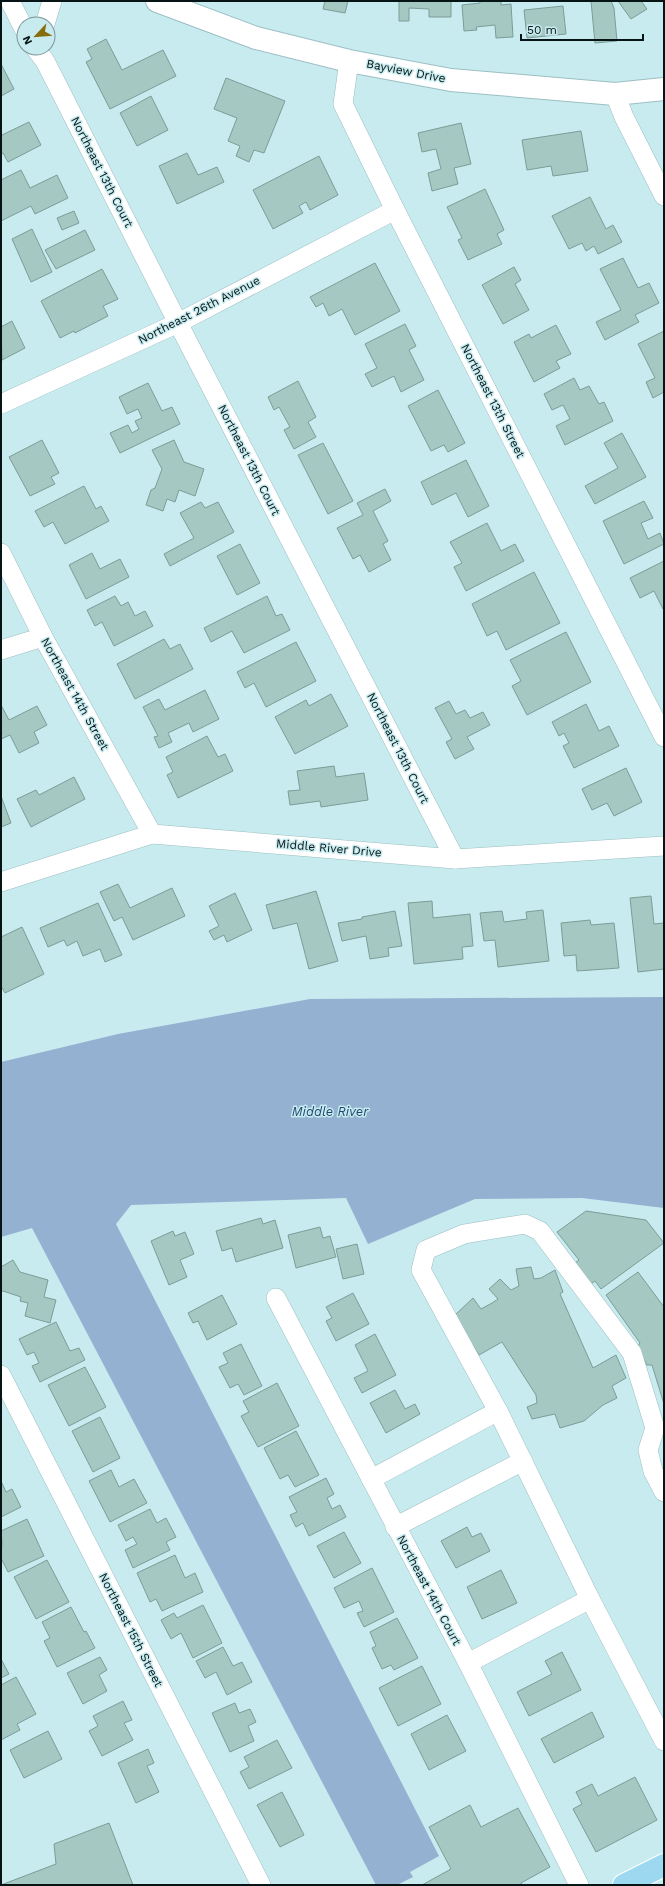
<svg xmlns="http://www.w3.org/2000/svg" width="665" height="1886" viewBox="0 0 665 1886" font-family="'Work Sans',sans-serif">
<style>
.water{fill:#95b1d1}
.building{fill:#a6c8c2;stroke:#7c9d97}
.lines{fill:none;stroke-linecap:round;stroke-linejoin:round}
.minor-casing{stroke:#9cbfc3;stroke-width:20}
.tertiary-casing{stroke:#9cbfc3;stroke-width:24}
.primary-casing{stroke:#fff;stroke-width:24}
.minor{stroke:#fff;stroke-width:19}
.tertiary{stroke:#fff;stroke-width:22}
.primary{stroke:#9dd8f1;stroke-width:22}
.labels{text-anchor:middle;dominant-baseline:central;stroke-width:3;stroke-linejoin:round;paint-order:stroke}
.street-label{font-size:12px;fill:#071415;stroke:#c7ebef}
.water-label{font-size:13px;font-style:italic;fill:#1c4670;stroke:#c7ebef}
</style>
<rect width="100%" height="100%" fill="#c7ebef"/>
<polygon class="water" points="664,997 664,1208 582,1198 475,1199 368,1244 346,1198 131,1205 116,1224 439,1856 410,1872 413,1877 397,1885 376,1885 32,1228 1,1237 1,1062 118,1034 310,999"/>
<g class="building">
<polygon points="325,1 348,1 345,13 323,9"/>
<polygon points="399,1 451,1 451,17 429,17 429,9 409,8 409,21 399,21"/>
<polygon points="480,1 501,1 501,5 511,4 513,37 496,38 495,25 476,27 477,30 464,31 462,5 480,3"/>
<polygon points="591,1 611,1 614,8 617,41 595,43"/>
<polygon points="618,1 641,1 647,9 631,19"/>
<polygon points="563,6 566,34 527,38 524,10"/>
<polygon points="106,39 122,70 163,50 176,76 110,109 86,62 92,59 87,49"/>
<polygon points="1,64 14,89 1,96"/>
<polygon points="226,78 285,101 264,153 254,150 249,162 236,156 240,146 228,141 237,118 214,109"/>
<polygon points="151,96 168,130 137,146 120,113"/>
<polygon points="29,122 41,145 8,162 3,153 1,154 1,134 2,135"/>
<polygon points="461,123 471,164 454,168 458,184 432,191 428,173 441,169 436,149 422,152 418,133"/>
<polygon points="581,131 588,171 553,176 551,166 527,170 522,140"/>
<polygon points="187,153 198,175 217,167 224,182 177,204 159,166"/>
<polygon points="319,156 338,195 310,210 306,202 299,206 303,213 273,229 253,190"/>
<polygon points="21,170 30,188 57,175 68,198 35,214 31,206 1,221 1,180"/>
<polygon points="485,189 504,230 497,234 502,244 468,260 458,240 462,238 447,207"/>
<polygon points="590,197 606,229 613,225 622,242 598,254 594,246 586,251 582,243 569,249 552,216"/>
<polygon points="74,211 79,223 62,230 57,218"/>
<polygon points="32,229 52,272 31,282 12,239"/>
<polygon points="85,230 95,250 56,269 45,250"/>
<polygon points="623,258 638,288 649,283 659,303 635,315 639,322 605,340 596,322 621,310 600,269"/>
<polygon points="375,263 400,311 355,335 342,309 329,316 323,303 316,307 310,297"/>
<polygon points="514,267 521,280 515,284 529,310 503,324 482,285"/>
<polygon points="102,269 118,299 103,306 108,316 75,333 74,331 60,338 41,301"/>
<polygon points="12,321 25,348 2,360 1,327"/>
<polygon points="405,324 416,346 409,350 424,380 401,392 394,376 372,387 365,374 377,368 365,344"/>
<polygon points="556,325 571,354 556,361 560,368 534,382 514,342 529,334 531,338"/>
<polygon points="664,331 664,392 653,398 646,382 655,378 638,344"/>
<polygon points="574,378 580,390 589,386 599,404 604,402 613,421 565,445 556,426 570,419 563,405 552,410 544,394"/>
<polygon points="298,381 316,417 308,422 316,437 294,449 284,430 290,427 279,407 274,410 268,397"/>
<polygon points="148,383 162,411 172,407 180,424 120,453 110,433 128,425 132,433 139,429 135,421 142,418 138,409 127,414 119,397"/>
<polygon points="438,390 465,443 448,452 444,445 431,451 408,406"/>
<polygon points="622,433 646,477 595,504 585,486 618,468 604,443"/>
<polygon points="42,440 59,473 51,477 55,484 30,496 9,457"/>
<polygon points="174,440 184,462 204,469 195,496 179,490 175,502 167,499 163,511 146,505 151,490 155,488 162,469 152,450"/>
<polygon points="323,443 353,501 328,514 298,455"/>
<polygon points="466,460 489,506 468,517 456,493 432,505 421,482"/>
<polygon points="84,486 96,509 101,506 109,521 65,544 53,522 44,527 35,511"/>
<polygon points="385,489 391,501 373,511 388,541 383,544 391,560 369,572 360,555 353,559 337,528 363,515 357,503"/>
<polygon points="644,501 653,518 641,523 648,539 660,533 664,544 624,564 603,521"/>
<polygon points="201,502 205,508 218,502 234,532 170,566 164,554 194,538 180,513"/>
<polygon points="487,523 501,551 515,544 524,561 466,591 454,567 462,563 450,542"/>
<polygon points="240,544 260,583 237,595 217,556"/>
<polygon points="92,553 100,569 120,559 129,577 86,599 69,565"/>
<polygon points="664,561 664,609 663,609 654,591 640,598 630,578"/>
<polygon points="534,572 560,623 506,650 497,631 487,636 472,604"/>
<polygon points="115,596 121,606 128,602 135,616 145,611 153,626 114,646 102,622 95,626 87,610"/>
<polygon points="267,596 276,616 282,614 290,630 244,653 232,631 211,642 204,628"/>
<polygon points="566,632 591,682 527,715 512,686 521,681 510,660"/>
<polygon points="164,639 170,649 180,644 193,669 135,699 117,664"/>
<polygon points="296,642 316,681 266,707 254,683 245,688 237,672"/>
<polygon points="205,690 219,719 193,732 189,723 168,733 172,742 159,748 154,737 158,736 143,707 159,699 165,710"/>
<polygon points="331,694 348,726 295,754 275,717 306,700 309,706"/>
<polygon points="449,701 456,714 465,710 470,718 483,712 490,725 467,737 474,749 455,759 446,742 452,739 435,708"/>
<polygon points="586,704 599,731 609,726 619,746 574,768 563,746 569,743 564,733 559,736 552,722"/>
<polygon points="1,705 9,720 37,706 47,725 34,732 39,743 19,753 10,735 1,739"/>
<polygon points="207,736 218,757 225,754 233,771 178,798 167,775 173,772 166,757"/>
<polygon points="334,766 336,777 364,773 368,800 321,807 320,801 290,805 288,791 300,790 297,771"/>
<polygon points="626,768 642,802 614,816 607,803 592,810 582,789"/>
<polygon points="74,777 85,799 31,827 17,799 36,790 39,795"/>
<polygon points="1,796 11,823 1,827"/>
<polygon points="118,884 130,908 172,888 185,916 133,940 122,917 114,921 100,892"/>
<polygon points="316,891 338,961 309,969 297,923 273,929 266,905"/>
<polygon points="235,893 252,930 227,942 224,935 214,940 209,931 219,926 209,906"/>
<polygon points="651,896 654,924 664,923 664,969 638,972 630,898"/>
<polygon points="432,901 433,918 470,914 473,946 462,947 463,959 414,964 408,903"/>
<polygon points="98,903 122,955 105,962 100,949 83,956 77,941 67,946 64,940 48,947 40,928"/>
<polygon points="543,910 549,961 498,967 495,940 484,941 480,913 502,911 504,922 527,919 526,912"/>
<polygon points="395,911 402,946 388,948 389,956 370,959 366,936 342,941 338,923 362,919 362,917"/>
<polygon points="590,920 591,925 614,923 619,968 577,971 576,955 564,956 561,923"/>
<polygon points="22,927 44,974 5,993 1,986 1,937"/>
<polygon points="586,1211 646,1220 664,1243 601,1289 595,1281 591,1284 575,1263 579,1260 557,1232"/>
<polygon points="261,1218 263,1224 275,1220 283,1248 236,1262 232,1248 222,1251 216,1231"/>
<polygon points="320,1227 323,1238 330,1236 336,1257 296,1268 288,1235"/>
<polygon points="173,1231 175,1236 185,1232 194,1254 180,1260 187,1277 169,1285 151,1241"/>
<polygon points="357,1244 364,1274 343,1279 336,1249"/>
<polygon points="13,1260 20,1272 48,1280 44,1297 56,1300 50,1323 25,1316 28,1303 20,1301 21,1297 3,1291 1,1292 1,1267"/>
<polygon points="531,1267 534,1279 541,1278 555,1270 563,1292 560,1294 593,1368 616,1355 626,1378 612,1386 617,1398 603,1405 584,1421 560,1428 555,1414 532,1419 527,1407 537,1403 536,1395 502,1342 479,1355 454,1316 473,1298 481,1309 492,1303 498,1299 489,1289 500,1279 511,1290 519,1286 516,1269"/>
<polygon points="638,1272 664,1307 664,1404 652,1365 647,1365 637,1347 640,1343 606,1295"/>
<polygon points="353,1293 369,1324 336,1341 326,1321 332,1318 326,1307"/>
<polygon points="222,1295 237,1324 207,1340 198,1321 193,1323 188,1313"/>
<polygon points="56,1322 70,1351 79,1348 85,1360 40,1382 32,1366 39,1363 34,1352 27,1355 19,1339"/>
<polygon points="375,1334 396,1375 362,1393 354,1378 368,1371 355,1345"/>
<polygon points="241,1344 262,1386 244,1395 238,1384 230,1388 219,1367 228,1363 223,1353"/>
<polygon points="85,1367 106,1407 69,1426 48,1385"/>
<polygon points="277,1383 299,1426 258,1447 241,1416 249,1412 243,1401"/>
<polygon points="395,1390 405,1409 415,1404 420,1414 386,1433 370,1403"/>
<polygon points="100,1417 120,1458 93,1472 72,1431"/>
<polygon points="296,1431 319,1475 295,1487 288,1475 280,1479 264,1448"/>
<polygon points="111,1470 119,1487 134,1479 147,1503 110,1522 89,1481"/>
<polygon points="326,1478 334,1494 327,1498 332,1509 340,1505 346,1517 309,1536 303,1523 296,1527 290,1515 297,1512 289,1497"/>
<polygon points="1,1481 6,1492 12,1489 21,1507 1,1517"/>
<polygon points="150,1509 157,1523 166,1518 176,1537 166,1542 170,1550 133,1568 125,1550 137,1544 133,1537 126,1541 118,1525"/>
<polygon points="27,1519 44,1556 8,1572 1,1558 2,1542 1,1531"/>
<polygon points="467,1527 472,1537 481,1533 490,1551 456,1568 441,1541"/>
<polygon points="344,1532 361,1563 334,1578 317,1546"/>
<polygon points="175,1555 185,1578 195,1573 203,1592 162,1611 156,1599 150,1602 137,1573"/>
<polygon points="47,1560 69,1602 36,1619 14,1577"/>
<polygon points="372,1568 394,1612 364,1627 357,1613 363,1611 359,1601 344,1608 334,1588"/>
<polygon points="501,1570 517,1603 482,1619 467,1587"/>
<polygon points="203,1605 222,1643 193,1658 181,1633 171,1639 161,1620 174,1613 177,1618"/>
<polygon points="71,1607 84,1632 86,1631 95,1648 57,1667 44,1641 50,1638 42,1622"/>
<polygon points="397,1618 418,1658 394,1670 391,1665 382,1669 372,1648 376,1646 370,1632"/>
<polygon points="223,1647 233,1666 242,1662 252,1682 227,1695 216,1672 205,1678 196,1661"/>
<polygon points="562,1652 581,1690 529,1716 517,1692 552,1674 545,1661"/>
<polygon points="100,1657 107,1670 99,1675 107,1691 83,1704 67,1673"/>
<polygon points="1,1659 9,1674 1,1678"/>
<polygon points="422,1666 441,1704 398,1726 379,1688"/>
<polygon points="16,1677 36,1714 17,1724 20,1730 1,1740 1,1685"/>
<polygon points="123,1701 132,1720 124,1723 133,1740 102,1756 89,1731 98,1726 93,1716"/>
<polygon points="235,1703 239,1713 250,1709 256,1722 248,1726 254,1741 230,1752 212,1713"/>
<polygon points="592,1712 604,1737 554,1763 541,1739"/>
<polygon points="447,1715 466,1751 429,1770 411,1734"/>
<polygon points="48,1731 62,1759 24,1778 10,1750"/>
<polygon points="277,1740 292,1768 249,1789 240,1772 249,1767 244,1757"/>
<polygon points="148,1749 154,1763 147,1766 159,1792 136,1803 118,1763"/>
<polygon points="635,1777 657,1820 596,1852 573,1809 582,1804 576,1792 592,1784 598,1796"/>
<polygon points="282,1792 304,1835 280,1847 257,1805"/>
<polygon points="470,1805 481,1827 518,1808 550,1867 521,1883 522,1885 422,1885 451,1869 429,1827"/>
<polygon points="109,1823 133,1885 1,1885 56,1864 54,1844"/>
</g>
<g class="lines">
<defs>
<g id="minor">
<polyline points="10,1 24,29"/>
<polyline points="45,24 52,1"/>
<polyline points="35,48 45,61 178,323 455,859"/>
<polyline points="349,61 343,104 395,210 664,737"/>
<polyline points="615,94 624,117 664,196"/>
<polyline points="1,404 178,323 395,210"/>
<polyline points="1,553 43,637 152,834"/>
<polyline points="1,650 43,637"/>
<polyline points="1,882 152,834 455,859 664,846"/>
<polyline points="276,1298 468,1663 579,1885"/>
<polyline points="1,1375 261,1885"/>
<polyline points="371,1479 498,1411"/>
<polyline points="664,1492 653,1471 648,1450 655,1428 632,1353 540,1231 525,1224 464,1234 426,1250 421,1270 498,1411 590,1599 664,1741"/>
<polyline points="395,1527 523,1461"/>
<polyline points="468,1663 590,1599"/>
</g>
<polyline id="tertiary" points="157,1 256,38 349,61 451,80 615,94 664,89"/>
<polyline id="primary" points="624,1885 664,1865"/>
</defs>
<use href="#minor" class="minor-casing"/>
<use href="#tertiary" class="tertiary-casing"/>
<use href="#primary" class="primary-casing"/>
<use href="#minor" class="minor"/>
<use href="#tertiary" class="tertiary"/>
<use href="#primary" class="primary"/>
</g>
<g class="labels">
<g class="street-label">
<text transform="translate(406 71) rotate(11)">Bayview Drive</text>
<text transform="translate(102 172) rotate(63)">Northeast 13th Court</text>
<text transform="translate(199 310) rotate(-27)">Northeast 26th Avenue</text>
<text transform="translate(493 401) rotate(63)">Northeast 13th Street</text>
<text transform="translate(249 460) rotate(63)">Northeast 13th Court</text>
<text transform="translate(75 694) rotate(61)">Northeast 14th Street</text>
<text transform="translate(398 748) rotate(63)">Northeast 13th Court</text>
<text transform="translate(329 848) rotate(5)">Middle River Drive</text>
<text transform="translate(429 1590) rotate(62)">Northeast 14th Court</text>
<text transform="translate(131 1630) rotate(63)">Northeast 15th Street</text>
</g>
<g class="water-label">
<text x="330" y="1111">Middle River</text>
</g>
</g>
<rect width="665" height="1886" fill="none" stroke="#071415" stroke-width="4"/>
<g transform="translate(36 36) rotate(244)"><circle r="19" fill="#c7ebef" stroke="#7a9598"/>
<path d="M0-3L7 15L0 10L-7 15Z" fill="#876d0c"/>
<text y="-6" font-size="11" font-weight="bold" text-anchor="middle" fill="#071415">N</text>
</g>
<path d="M521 34v6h122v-6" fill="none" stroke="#071415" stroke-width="2"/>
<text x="527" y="34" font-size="12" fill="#071415" stroke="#c7ebef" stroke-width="3" paint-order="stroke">50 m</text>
</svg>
